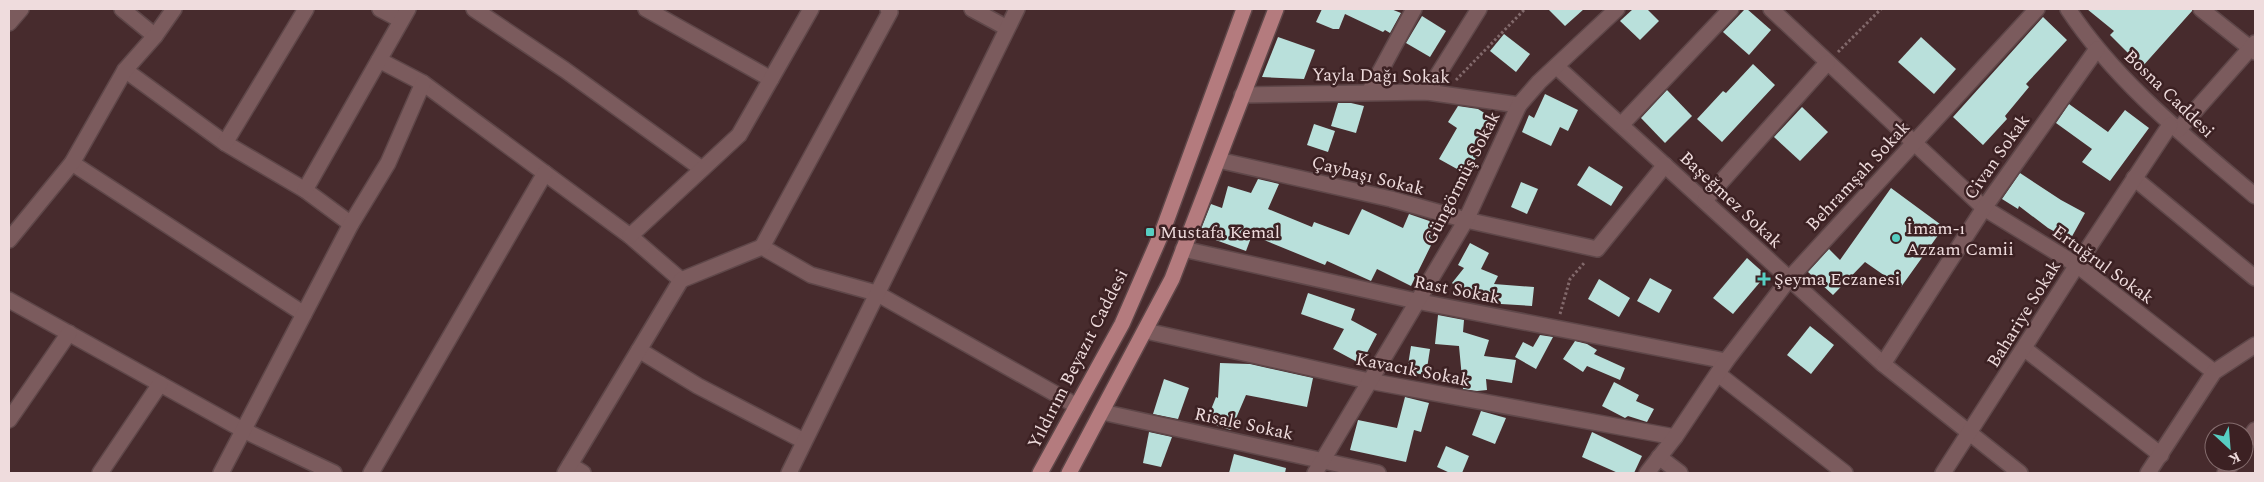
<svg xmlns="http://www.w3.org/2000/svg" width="2264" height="482" viewBox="0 0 2264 482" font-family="Spectral,serif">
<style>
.building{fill:#b9e0db}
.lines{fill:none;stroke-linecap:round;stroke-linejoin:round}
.minor-casing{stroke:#5f4749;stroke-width:18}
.major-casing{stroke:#5f4749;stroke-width:18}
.path{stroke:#82696b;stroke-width:3;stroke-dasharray:2.5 2.5;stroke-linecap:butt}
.minor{stroke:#7b5b5d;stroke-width:15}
.major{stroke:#b47b7e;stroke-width:15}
.poi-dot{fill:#57cec2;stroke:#3c2123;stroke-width:2}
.labels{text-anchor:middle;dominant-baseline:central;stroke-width:5;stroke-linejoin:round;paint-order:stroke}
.street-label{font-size:18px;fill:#efdcdd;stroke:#3c2123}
.poi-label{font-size:18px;fill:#efdcdd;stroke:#3c2123;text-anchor:start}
</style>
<rect width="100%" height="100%" fill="#472b2d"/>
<g class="building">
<polygon points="1322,9 1391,9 1401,13 1390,33 1385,30 1383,32 1345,14 1339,29 1333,29 1316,22"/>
<polygon points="1548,9 1584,9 1565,26"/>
<polygon points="1633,9 1647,9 1659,21 1640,40 1620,21"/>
<polygon points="1745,9 1747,9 1771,30 1749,55 1723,32"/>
<polygon points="2087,9 2192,9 2192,11 2142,67 2110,35 2114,31"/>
<polygon points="1422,16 1446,31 1430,57 1406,43"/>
<polygon points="2043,17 2067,40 2026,84 2029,87 2005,116 2007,119 1983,145 1953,117"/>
<polygon points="1504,34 1530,54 1516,72 1490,51"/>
<polygon points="1278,37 1315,50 1304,79 1262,77"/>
<polygon points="1921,37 1956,69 1934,94 1898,62"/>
<polygon points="1753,64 1775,85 1722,142 1697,119 1723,91 1726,93"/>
<polygon points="1667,90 1692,116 1665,143 1641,118"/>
<polygon points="1545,94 1578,110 1568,131 1560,127 1551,146 1522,132 1529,115 1534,118"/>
<polygon points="1338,103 1351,103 1364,106 1356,133 1331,126"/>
<polygon points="2069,104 2108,132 2125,110 2149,128 2110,181 2082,162 2092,149 2056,123"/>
<polygon points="1458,106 1478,109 1494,119 1477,146 1482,148 1466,174 1439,159 1457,128 1448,122"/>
<polygon points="1802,107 1828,132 1800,161 1774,137"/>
<polygon points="1314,124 1335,131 1328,152 1307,145"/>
<polygon points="1589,166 1623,187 1611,206 1577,185"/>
<polygon points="2020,173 2061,200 2085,213 2070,240 2048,228 2019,206 2018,209 2002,199"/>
<polygon points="1258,179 1279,184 1268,209 1312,227 1314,222 1349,235 1362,209 1403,228 1409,214 1441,225 1411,286 1377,269 1371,281 1327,261 1325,265 1252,235 1246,251 1199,234 1211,204 1222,208 1228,186 1251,193"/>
<polygon points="1521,182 1538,189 1527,214 1511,207"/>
<polygon points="1891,188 1944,227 1901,287 1865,262 1833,295 1808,272 1829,249 1840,260"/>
<polygon points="1470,243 1489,253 1481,269 1498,276 1494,284 1534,287 1532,306 1501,304 1467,289 1467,296 1452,283 1464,268 1458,265"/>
<polygon points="1747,258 1766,275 1733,314 1713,298"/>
<polygon points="1650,278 1672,290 1659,313 1637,301"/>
<polygon points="1599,279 1630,298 1619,317 1588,299"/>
<polygon points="1308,293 1355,309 1351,320 1377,334 1361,364 1333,349 1344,329 1301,314"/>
<polygon points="1438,315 1464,320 1463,332 1489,340 1484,356 1516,360 1512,383 1486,379 1487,390 1477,391 1463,389 1459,346 1435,344"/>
<polygon points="1810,326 1834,345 1811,374 1787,355"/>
<polygon points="1540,335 1553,337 1536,369 1515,357 1523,342 1533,347"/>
<polygon points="1575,341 1587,344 1597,350 1594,354 1625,368 1620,380 1587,366 1583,372 1563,359"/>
<polygon points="1411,346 1430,349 1426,375 1407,372"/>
<polygon points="1220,363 1250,364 1313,378 1307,407 1246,395 1231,430 1208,423 1208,417 1216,397 1218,398"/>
<polygon points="1164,379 1189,388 1178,419 1153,414"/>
<polygon points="1614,382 1639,395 1636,401 1654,409 1647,422 1628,416 1625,418 1602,406"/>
<polygon points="1405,397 1429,403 1421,432 1414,430 1406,462 1350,450 1358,420 1397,428"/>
<polygon points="1481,411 1506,418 1495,444 1472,435"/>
<polygon points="1149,432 1172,437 1161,467 1143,463"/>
<polygon points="1592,432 1642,456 1634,473 1618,473 1582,457"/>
<polygon points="1446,446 1469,456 1462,473 1450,473 1437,467"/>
<polygon points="1234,454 1286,468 1285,473 1229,473"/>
</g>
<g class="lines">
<defs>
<g id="minor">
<polyline points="122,9 155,36"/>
<polyline points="380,9 401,20"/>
<polyline points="474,9 565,70 702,169"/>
<polyline points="646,9 771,79"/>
<polyline points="972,9 1007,28"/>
<polyline points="1771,9 1984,208 2077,265 2214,372"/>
<path d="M2068,9C2117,83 2188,139 2255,196"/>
<polyline points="2201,9 2255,52"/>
<polyline points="9,23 21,9"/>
<polyline points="379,60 423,83 630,236 681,280"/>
<polyline points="1557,67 1883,364 2020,473"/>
<polyline points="125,70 225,143 305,190 351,224"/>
<polyline points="1369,92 1414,9"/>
<polyline points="1427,92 1479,9"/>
<polyline points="1242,95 1427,92 1519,105"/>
<polyline points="1622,124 1731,9"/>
<polyline points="2178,130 2255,43"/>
<polyline points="225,143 306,9"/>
<polyline points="1218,160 1391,199 1466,220 1597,249 1665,165"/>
<polyline points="72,163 304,314"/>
<polyline points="2134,178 2255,278"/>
<polyline points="305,190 408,9"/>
<polyline points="1705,200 1827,63"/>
<polyline points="630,236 739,135 811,9"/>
<polyline points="9,240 72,163 125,70 155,36 174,9"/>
<polyline points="762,247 811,275 876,293 1077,406"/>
<polyline points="1183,249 1416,301 1726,361"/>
<polyline points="9,300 243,430 334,473"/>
<polyline points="1146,331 1369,381 1675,437"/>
<polyline points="2025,349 2161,455"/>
<polyline points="639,350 698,386 804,441"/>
<polyline points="1883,364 1984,208 2097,49"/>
<polyline points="1718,374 1845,473"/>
<polyline points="1102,412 1378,473"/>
<polyline points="9,420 69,333"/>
<polyline points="2244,446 2255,430"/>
<polyline points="1659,457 1680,473"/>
<polyline points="570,465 583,473"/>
<polyline points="100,473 160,384"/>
<polyline points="221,473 351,224 388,163 423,83"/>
<polyline points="371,473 545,173"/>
<polyline points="565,473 681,280 762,247 890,12 888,9"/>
<polyline points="789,473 1017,9"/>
<polyline points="1315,473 1466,220 1519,105 1539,82 1617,9"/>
<polyline points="1647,473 1675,437 1726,361 1789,279 2037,9"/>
<polyline points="1943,473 2077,265 2170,125"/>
<polyline points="2148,473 2214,372 2255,345"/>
<polyline points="2225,473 2233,462"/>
</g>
<g id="major">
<polyline points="1040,473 1122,324 1163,230 1244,9"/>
<polyline points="1069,473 1172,279 1276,9"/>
</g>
</defs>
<use href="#minor" class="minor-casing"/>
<use href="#major" class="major-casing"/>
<g class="path">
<polyline points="1838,52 1881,9"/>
<polyline points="1456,80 1525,9"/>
<polyline points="1560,314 1570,279 1585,262"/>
</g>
<use href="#minor" class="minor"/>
<use href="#major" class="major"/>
</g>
<g class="poi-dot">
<rect x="1145" y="227" width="10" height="10" rx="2.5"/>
<circle cx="1896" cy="238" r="5"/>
<path d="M1761.5 271.5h5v5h5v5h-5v5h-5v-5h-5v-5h5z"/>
</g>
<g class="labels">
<g class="street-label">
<text transform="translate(1381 76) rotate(1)">Yayla Dağı Sokak</text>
<text transform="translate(2169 94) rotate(44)">Bosna Caddesi</text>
<text transform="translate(1997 157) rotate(-55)">Civan Sokak</text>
<text transform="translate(1368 176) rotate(14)">Çaybaşı Sokak</text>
<text transform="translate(1858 176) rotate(-47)">Behramşah Sokak</text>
<text transform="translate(1462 178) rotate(-63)">Güngörmüş Sokak</text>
<text transform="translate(1731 200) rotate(43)">Başeğmez Sokak</text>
<text transform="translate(2103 265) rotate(36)">Ertuğrul Sokak</text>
<text transform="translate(1457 290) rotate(11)">Rast Sokak</text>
<text transform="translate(2024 314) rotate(-58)">Bahariye Sokak</text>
<text transform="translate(1078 359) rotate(-63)">Yıldırım Beyazıt Caddesi</text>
<text transform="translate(1413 370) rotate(11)">Kavacık Sokak</text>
<text transform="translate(1244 424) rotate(12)">Risale Sokak</text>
</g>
<g class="poi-label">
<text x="1906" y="228">İmam-ı<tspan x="1906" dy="21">Azzam Camii</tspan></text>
<text x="1160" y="232">Mustafa Kemal</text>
<text x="1774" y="279">Şeyma Eczanesi</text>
</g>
</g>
<rect width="2264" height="482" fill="none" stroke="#efdcdd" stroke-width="20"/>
<g transform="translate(2229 447) rotate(154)"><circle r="24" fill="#3c2123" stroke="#846c6d"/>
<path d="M0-4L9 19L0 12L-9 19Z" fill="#57cec2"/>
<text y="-8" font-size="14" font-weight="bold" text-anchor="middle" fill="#efdcdd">K</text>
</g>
</svg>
